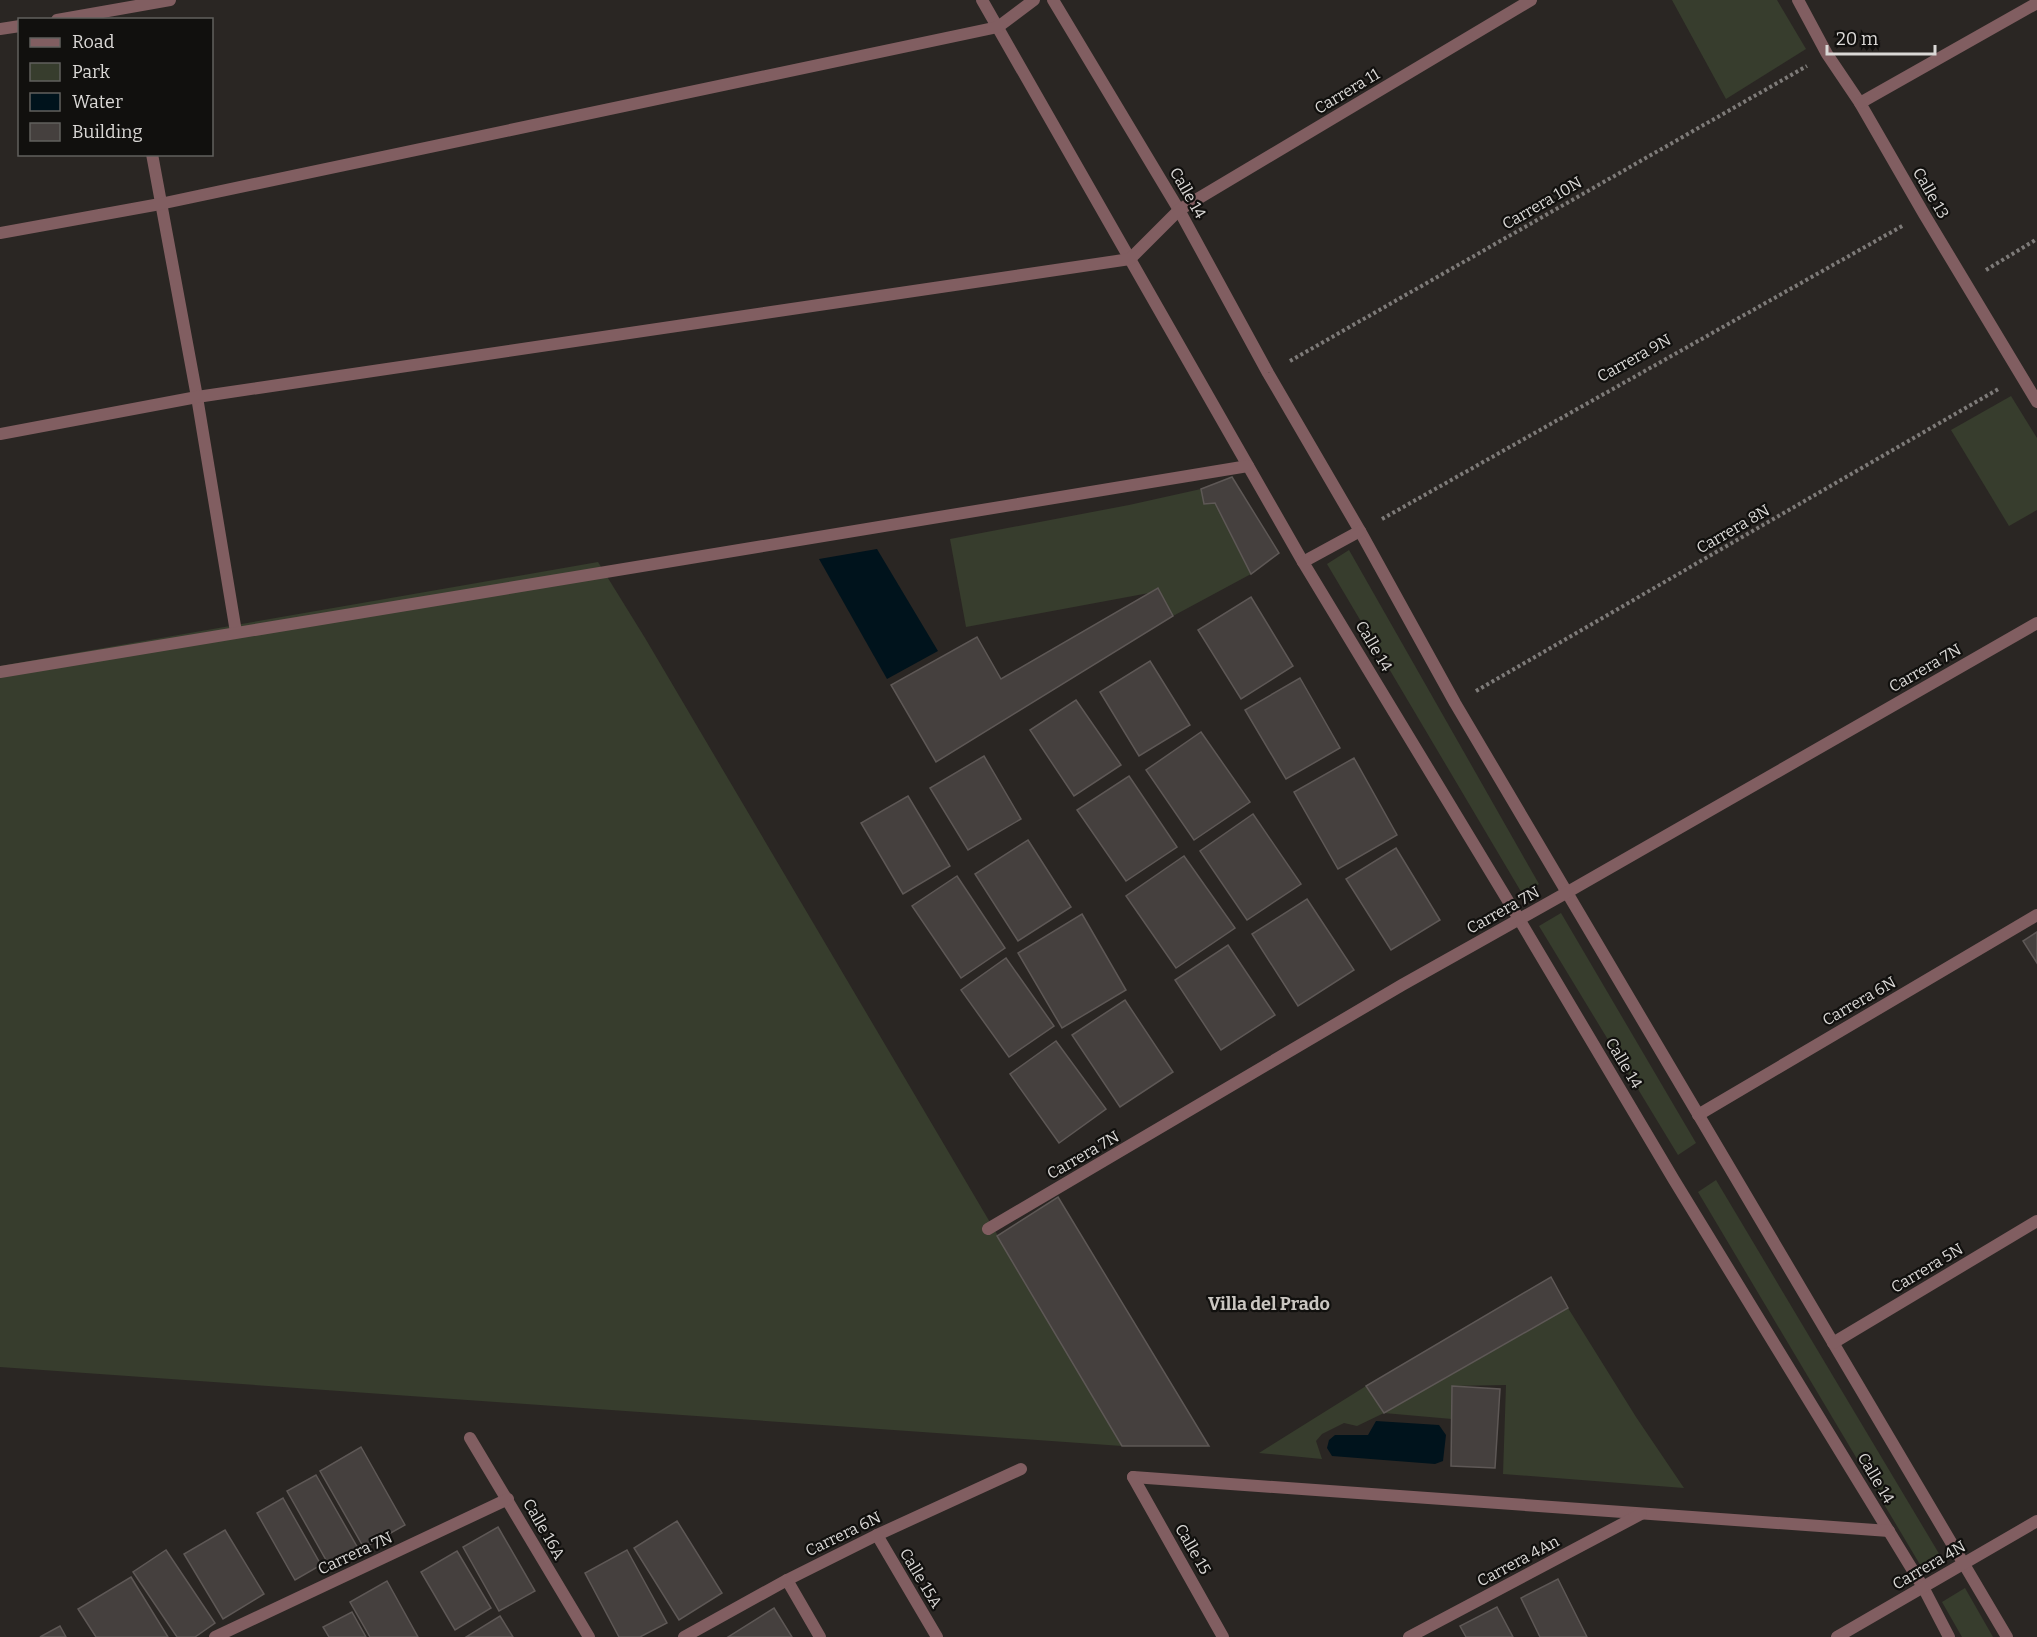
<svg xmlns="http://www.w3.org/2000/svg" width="2037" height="1637" viewBox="0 0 2037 1637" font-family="Bitter,serif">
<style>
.green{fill:#373d2d}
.water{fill:#00131c}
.building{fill:#45403e;stroke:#5e5856;stroke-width:1.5}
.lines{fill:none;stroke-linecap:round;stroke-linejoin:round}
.path{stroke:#7e7b79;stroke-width:4;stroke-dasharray:3 3;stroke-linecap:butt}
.minor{stroke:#815e61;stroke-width:12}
.labels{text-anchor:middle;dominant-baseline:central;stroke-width:4.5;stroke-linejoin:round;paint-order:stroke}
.street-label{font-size:16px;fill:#dad8d6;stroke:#11100e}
.neighbourhood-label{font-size:18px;font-weight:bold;fill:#cac6c1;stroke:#11100e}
</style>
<rect width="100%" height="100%" fill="#2a2623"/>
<g class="green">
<polygon points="1672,0 1777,0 1806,49 1726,99"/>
<polygon points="2011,396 2037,438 2037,510 2009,526 1951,430"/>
<polygon points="1201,489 1204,504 1215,503 1251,574 1173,616 1157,588 1149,593 966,627 950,539 1129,505"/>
<polygon points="1349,550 1539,884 1523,895 1327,564"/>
<polygon points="598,562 645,638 1122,1446 0,1367 0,666"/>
<polygon points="1561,913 1696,1143 1678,1155 1539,926"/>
<polygon points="1716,1180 1944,1562 1925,1573 1698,1192"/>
<polygon points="1568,1308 1636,1417 1684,1488 1503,1474 1506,1385 1452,1386 1452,1419 1384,1413 1357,1426 1344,1423 1322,1434 1316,1441 1322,1459 1259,1453 1366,1386 1384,1413"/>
<polygon points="1965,1588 1993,1637 1962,1637 1942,1602"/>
</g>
<g class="water">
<polygon points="877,549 938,651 887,679 819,559"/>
<polygon points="1376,1421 1439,1425 1446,1435 1443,1461 1435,1464 1332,1456 1327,1448 1329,1440 1335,1435 1368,1435"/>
</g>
<g class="building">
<polygon points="1232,477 1279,553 1251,574 1215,503 1204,504 1201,489"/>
<polygon points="1158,588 1173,616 936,762 891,685 977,637 1001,679"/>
<polygon points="1251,597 1293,666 1241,699 1198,630"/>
<polygon points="1150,661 1190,725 1139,756 1100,692"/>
<polygon points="1300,678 1340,748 1286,779 1245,710"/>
<polygon points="1076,700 1121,765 1074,796 1030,730"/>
<polygon points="1201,732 1250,802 1194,840 1146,770"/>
<polygon points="984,756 1021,819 968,850 930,788"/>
<polygon points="1354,758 1397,835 1338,869 1294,792"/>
<polygon points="1129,776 1177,847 1126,881 1077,810"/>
<polygon points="908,796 950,866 903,894 861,823"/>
<polygon points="1253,814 1301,884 1247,920 1200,851"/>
<polygon points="1028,840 1071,907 1018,941 975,874"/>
<polygon points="1396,848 1440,920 1391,950 1346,879"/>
<polygon points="1184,856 1235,928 1176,968 1126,896"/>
<polygon points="957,876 1005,948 961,978 912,906"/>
<polygon points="1307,899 1354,970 1298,1006 1252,934"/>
<polygon points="1082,914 1126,990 1062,1028 1018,953"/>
<polygon points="2037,932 2037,963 2023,941"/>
<polygon points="1228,945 1275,1015 1221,1050 1175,980"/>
<polygon points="1006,958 1054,1026 1009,1057 961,990"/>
<polygon points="1125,1000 1173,1072 1120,1107 1072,1035"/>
<polygon points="1056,1041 1106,1109 1059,1143 1010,1074"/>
<polygon points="1058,1197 1209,1446 1122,1446 997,1236"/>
<polygon points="1551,1277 1568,1308 1384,1413 1366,1386"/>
<polygon points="1452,1386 1500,1389 1495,1468 1451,1466"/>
<polygon points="361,1447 405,1525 364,1548 320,1471"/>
<polygon points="316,1475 359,1550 330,1567 287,1491"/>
<polygon points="283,1498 321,1565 295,1580 257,1513"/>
<polygon points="677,1521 722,1593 679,1620 634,1548"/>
<polygon points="498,1527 535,1591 499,1611 463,1547"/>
<polygon points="225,1530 264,1594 223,1619 184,1554"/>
<polygon points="166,1550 215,1623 195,1637 177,1637 133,1572"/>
<polygon points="627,1550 667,1623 640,1637 619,1637 585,1573"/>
<polygon points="457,1551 491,1608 455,1630 421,1572"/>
<polygon points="131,1577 168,1637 96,1637 78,1609"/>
<polygon points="1558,1579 1587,1637 1540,1637 1521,1598"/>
<polygon points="387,1581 418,1637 370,1637 350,1602"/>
<polygon points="1497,1607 1513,1637 1466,1637 1460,1626"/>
<polygon points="774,1608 792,1637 728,1637"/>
<polygon points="352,1612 366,1637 329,1637 323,1627"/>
<polygon points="500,1616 513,1637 466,1637"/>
<polygon points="60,1626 66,1637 40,1637"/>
</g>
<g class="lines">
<g class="path">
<polyline points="1986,270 2037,239"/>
<polyline points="1290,361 1807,66"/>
<polyline points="1382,519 1904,225"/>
<polyline points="1476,691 2000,388"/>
</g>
<g class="minor">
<polyline points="982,0 1303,562"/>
<polyline points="1053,0 1179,210 1268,373 1360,531 1455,703 2007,1637"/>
<polyline points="1798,0 1827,54 1860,103 1924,214 2037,402"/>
<polyline points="57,20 170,0"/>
<polyline points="0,29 20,26"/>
<polyline points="1860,103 2037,3"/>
<polyline points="152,154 197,397 236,632"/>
<polyline points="0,233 160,204 998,27 1034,0"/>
<polyline points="0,434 197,397 1130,259 1179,210 1531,0"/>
<polyline points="1360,531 1303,562 1519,919 1674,1180 1923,1587 1949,1637"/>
<polyline points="0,672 1248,466"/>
<polyline points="1698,1115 2037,915"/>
<polyline points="988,1229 1402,985 1566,893 2037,623"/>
<polyline points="1833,1343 2037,1221"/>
<polyline points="470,1438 589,1637"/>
<polyline points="1133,1477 1889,1531"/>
<polyline points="1133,1477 1223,1637"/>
<polyline points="877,1535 937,1637"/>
<polyline points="787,1580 820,1637"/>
<polyline points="215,1637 508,1499"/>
<polyline points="684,1637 787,1580 877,1535 1021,1469"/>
<polyline points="1409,1637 1641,1514"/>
<polyline points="1837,1637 2037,1521"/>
</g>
</g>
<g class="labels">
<g class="street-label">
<text transform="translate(1347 91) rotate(-31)">Carrera 11</text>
<text transform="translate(1188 193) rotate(60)">Calle 14</text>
<text transform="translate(1931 193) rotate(60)">Calle 13</text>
<text transform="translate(1542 203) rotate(-30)">Carrera 10N</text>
<text transform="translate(1634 358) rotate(-29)">Carrera 9N</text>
<text transform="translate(1733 529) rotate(-30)">Carrera 8N</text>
<text transform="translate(1374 646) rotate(59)">Calle 14</text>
<text transform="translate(1925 668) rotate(-30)">Carrera 7N</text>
<text transform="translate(1503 910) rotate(-29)">Carrera 7N</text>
<text transform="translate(1859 1001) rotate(-30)">Carrera 6N</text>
<text transform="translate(1624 1063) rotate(59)">Calle 14</text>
<text transform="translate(1083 1155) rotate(-30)">Carrera 7N</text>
<text transform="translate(1927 1268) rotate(-31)">Carrera 5N</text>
<text transform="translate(1876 1478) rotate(59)">Calle 14</text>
<text transform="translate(544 1529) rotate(60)">Calle 16A</text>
<text transform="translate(843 1534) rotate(-26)">Carrera 6N</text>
<text transform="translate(1193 1549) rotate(60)">Calle 15</text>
<text transform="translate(355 1553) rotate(-25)">Carrera 7N</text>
<text transform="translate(1518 1561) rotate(-28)">Carrera 4An</text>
<text transform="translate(1929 1565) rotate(-30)">Carrera 4N</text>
<text transform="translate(921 1578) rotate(59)">Calle 15A</text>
</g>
<g class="neighbourhood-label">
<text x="1269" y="1304">Villa del Prado</text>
</g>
</g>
<rect x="18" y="18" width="195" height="138" fill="#11100e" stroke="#61605e" stroke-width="1.5"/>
<rect x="30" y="38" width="30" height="9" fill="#815e61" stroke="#61605e" stroke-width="1.5"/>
<text x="72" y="48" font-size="18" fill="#dad8d6">Road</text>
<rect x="30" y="63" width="30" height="18" fill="#373d2d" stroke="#61605e" stroke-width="1.5"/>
<text x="72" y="78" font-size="18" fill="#dad8d6">Park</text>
<rect x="30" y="93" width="30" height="18" fill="#00131c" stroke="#61605e" stroke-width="1.5"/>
<text x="72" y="108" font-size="18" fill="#dad8d6">Water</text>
<rect x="30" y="123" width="30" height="18" fill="#45403e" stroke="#61605e" stroke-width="1.5"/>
<text x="72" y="138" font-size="18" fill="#dad8d6">Building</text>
<path d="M1827 45v9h108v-9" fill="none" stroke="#dad8d6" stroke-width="3"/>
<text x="1836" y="45" font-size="18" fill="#dad8d6" stroke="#11100e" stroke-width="4.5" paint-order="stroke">20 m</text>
</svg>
